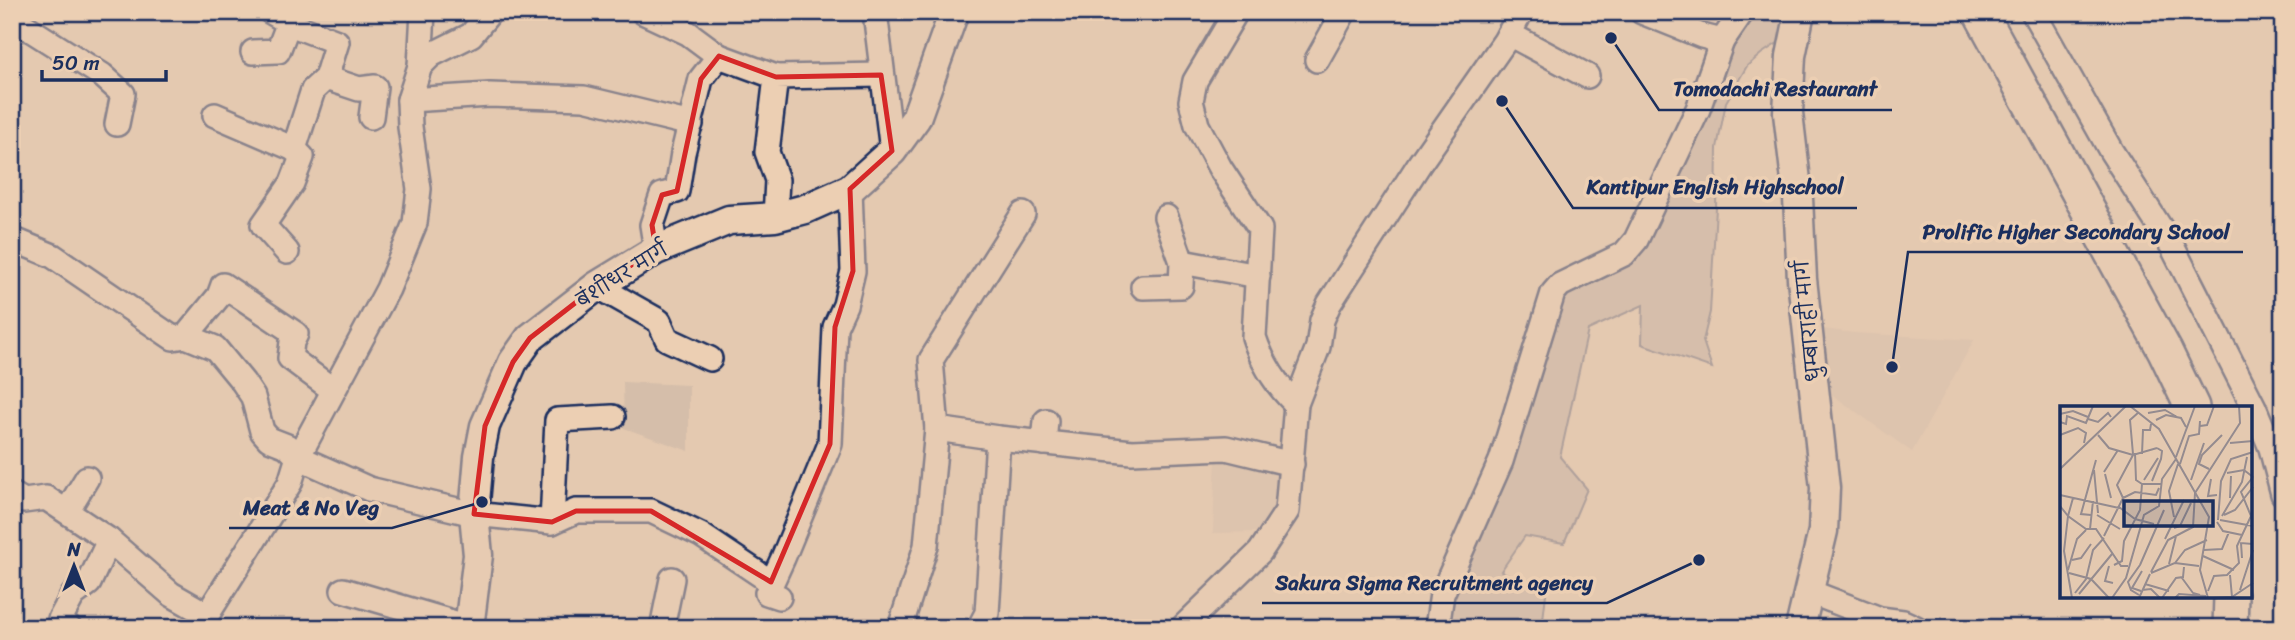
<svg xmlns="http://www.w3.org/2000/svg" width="2295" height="640" viewBox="0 0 2295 640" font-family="Sriracha,'Playpen Sans Deva',sans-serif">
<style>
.built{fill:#d5beaa}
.green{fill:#c6b2a4;stroke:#707081;stroke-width:2}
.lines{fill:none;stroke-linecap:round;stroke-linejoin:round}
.minor-casing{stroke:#1b2f5e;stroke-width:28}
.major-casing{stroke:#1b2f5e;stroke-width:33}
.highway-casing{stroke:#1b2f5e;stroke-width:38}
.minor{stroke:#eccfb3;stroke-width:23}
.major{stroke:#eccfb3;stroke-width:28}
.highway{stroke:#eccfb3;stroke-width:33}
.marked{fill:none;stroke:#d62828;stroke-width:5;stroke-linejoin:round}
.labels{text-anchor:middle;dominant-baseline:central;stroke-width:7;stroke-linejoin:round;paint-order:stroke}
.street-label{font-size:19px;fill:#1b2f5e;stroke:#eccfb3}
.inset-road{fill:none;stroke:#948b8f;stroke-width:2}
.view{fill:#1b2f5e;fill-opacity:0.15;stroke:#1b2f5e;stroke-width:3.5}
.inset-edge{fill:none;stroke:#1b2f5e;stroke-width:3.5}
.leader{fill:none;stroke:#1b2f5e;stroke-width:2.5}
.callout-dot{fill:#1b2f5e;stroke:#eccfb3;stroke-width:2.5}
.callout-label{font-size:21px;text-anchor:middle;font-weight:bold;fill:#1b2f5e;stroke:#eccfb3;stroke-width:7;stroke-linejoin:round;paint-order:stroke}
</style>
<rect width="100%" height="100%" fill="#e4c9b0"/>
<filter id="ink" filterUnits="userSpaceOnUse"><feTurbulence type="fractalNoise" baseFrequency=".0143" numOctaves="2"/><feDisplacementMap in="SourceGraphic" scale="14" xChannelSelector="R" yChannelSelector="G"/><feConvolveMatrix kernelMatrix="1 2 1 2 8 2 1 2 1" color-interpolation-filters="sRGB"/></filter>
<g filter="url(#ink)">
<g class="built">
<polygon points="1816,328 1853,333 1974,340 1912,452 1830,393"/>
<polygon points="623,382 689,385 689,451 624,428"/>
<polygon points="1216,458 1277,464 1273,513 1255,532 1213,533"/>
</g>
<polygon class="green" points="1742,12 1795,12 1790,35 1761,54 1747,66 1726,102 1717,148 1716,208 1710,312 1703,341 1712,368 1642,344 1643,305 1588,330 1560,457 1587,489 1564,543 1525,536 1501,571 1546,594 1542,628 1437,628 1560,285 1636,240"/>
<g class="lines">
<defs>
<g id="minor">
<polyline points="271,12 295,26 337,42 326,78 313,90 294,149 302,157 292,183 263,225 287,252"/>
<polyline points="643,12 688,33 719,56"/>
<polyline points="875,12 892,151"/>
<path d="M1236,12L1195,81L1191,101L1197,125L1220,168L1260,229L1254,337C1262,362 1277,386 1296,404"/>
<polyline points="1642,12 1702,36 1722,41 1742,12"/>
<polyline points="2033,12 2111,151 2172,246 2254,407 2271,448 2283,494"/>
<polyline points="12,18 102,75 123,94 117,124"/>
<polyline points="1509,34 1587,76"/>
<polyline points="253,52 278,51 293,12"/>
<polyline points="1317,60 1344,12"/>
<polyline points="420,66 431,55 471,35 490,12"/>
<polyline points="326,78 359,89 375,87 371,117"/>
<polyline points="409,100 490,95 584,98 691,124"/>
<polyline points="215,115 294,149"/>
<polyline points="775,217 777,180 767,152 776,77 881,75"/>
<polyline points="1166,217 1182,262 1258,276"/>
<polyline points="12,239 53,256 173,338 186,336 215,348 243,382 253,397 262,431 269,439 287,446 298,457 369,489 474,514 552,522 576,511 651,511 701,535 771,582"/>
<polyline points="656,250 652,225 662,195 677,191 683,153 701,79 719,56 776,77"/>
<polyline points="597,286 659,321 667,339 710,359"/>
<polyline points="1143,287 1181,286 1182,262"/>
<polyline points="186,336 219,296 223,285 296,334 292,342 290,358 333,390"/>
<polyline points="937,429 998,438 987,613 979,628"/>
<polyline points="998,438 1132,452 1226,448 1292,464"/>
<polyline points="1044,443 1046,421"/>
<polyline points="12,494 24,501 46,498 109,540 171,594 206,614"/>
<polyline points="67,511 87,478"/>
<polyline points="552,522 557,420 613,417"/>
<polyline points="343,590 469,627"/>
<polyline points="1810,592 1880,619 1903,622 1916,628"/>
<polyline points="779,597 767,593 783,558 830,444 835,327 845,305 853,271 850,189"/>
<polyline points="69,628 60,619 73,595 89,583 109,540"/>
<polyline points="199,628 290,483 298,457 388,289 415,223 419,189 410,127 409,100 420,66 423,12"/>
<polyline points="662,628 672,579"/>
<polyline points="900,628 926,546 937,429 931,360 1023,214"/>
<polyline points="1182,628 1260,552 1287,511 1296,404 1318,347 1322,320 1329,304 1420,163 1505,41 1521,12"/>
<polyline points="1437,628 1442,594 1501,461 1553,293 1560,285 1624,254 1636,240 1698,109 1722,41"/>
</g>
<g id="major">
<polyline points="469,628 478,555 474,514 479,457 485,426 513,362 530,338 597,286 656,250 729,220 775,217 805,209 850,189 892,151 916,118 954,12"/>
<polyline points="1800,628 1823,531 1825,488 1802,279 1798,198 1788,113 1791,56 1800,12"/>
</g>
<g id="highway">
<polyline points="1980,12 2165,351 2192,407"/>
<polyline points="2230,628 2231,596"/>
</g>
</defs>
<use href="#minor" class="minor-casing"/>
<use href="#major" class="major-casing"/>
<use href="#highway" class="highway-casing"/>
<use href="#minor" class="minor"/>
<use href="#major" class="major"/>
<use href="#highway" class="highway"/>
</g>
</g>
<path d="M0 0H2295V640H0ZM719,56L776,77L881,75L892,151L850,189L853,271L835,327L830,444L771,582L651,511H576L552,522L474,514L485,426L513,362L530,338L597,286L656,250L652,225L662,195L677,191L701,79Z" fill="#e4c9b0" fill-opacity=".55" fill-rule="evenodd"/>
<path class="marked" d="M719,56L776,77L881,75L892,151L850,189L853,271L835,327L830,444L771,582L651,511H576L552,522L474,514L485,426L513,362L530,338L597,286L656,250L652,225L662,195L677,191L701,79Z"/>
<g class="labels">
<g class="street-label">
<text transform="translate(622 275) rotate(-32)">बंशीधर मार्ग</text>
<text transform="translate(1808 321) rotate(-96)">धुम्बाराही मार्ग</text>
</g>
</g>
<g transform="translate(2060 406)">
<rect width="192" height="192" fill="#e4c9b0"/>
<path class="inset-road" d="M70,0L99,23L149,111L140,164L148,192M88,7L105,4L117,11M0,8L13,5L28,11M28,13L38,16L48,7L51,11M96,14L106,9L121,12L126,21M0,16L6,18L7,10L26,17L33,0M140,20L147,19L154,0M0,29L18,22L26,27L24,37M38,29L49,42L73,49L97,42M170,37L193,35M75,47L76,74L82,78M73,48L70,14L79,6M82,48L83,24H90L91,18M116,51L135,0M120,58L129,30L139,28L140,15M0,63L66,0M149,63L139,58L142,49L162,29M34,64L38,107M44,66L58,44M167,67L184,64L193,71M45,68L51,92M151,73L148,90L157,89M84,74L98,52M131,74L144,37M92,75L101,53L102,45L97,42M0,89L59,102M13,92L8,110L26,123H36L61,160H68M63,92L75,86L96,89L99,82M63,92L57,79L73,49M170,92L171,70M0,100L8,110L4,145L12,192M59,101L75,113L94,118M31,109L21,108L36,54M37,109L60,123M164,109L175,104L193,81M162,110L182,76L187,51M114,111L109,85L118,58M158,114L161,75L171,53L193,46M160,114L193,120M157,116L163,125L182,129M114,122L120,120L131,97M30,123L33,95M44,130L63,92M105,133L124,94M144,144L162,143L169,126M143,150L174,164M182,152L181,137L193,138M12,154L21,152L31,138M115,157L139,160M109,158L116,130M54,159L62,155L64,135L80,104L82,78H102M80,159L104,104M49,160L45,175L53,177M8,164L17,133L26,124M91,166L108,134L133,121L135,87L180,17L179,0M9,167L31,173L49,192M91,167L115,157L125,144L147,134M170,169L172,191M122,172L133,187L140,189M85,178L109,185M82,184L91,183L100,192M180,184L193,144M81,185L72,182L82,165M148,185L154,170L167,169L179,157L177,140L191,110L181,86L193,71M15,187L26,173L33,144L44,132M19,188L52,148M79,189L71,184L68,176L80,159M52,192L66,172L84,109L99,100L102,73L116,53M79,192L90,168M102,192L116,172L123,171L124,161M115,192L119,188L146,190M153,192L172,191L193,177"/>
<path class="view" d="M64,95H153V120H64Z"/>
<rect width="192" height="192" class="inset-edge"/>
</g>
<path class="leader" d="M1611 38L1659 110H1892M1502 101L1573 208H1857M1892 367L1908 252H2243M482 502L392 528H229M1699 560L1607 603H1262"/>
<g class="callout-dot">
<circle cx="1611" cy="38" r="7"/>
<circle cx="1502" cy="101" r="7"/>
<circle cx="1892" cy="367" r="7"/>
<circle cx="482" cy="502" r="7"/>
<circle cx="1699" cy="560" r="7"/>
</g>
<g class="callout-label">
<text x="1775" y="96">Tomodachi Restaurant</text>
<text x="1715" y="194">Kantipur English Highschool</text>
<text x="2076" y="239">Prolific Higher Secondary School</text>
<text x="311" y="515">Meat &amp; No Veg</text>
<text x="1434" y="590">Sakura Sigma Recruitment agency</text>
</g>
<rect width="2295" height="640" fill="none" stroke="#eccfb3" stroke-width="42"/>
<rect x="21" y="21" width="2253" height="598" fill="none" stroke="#1b2f5e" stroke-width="2.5" filter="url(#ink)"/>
<g transform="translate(74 566)" stroke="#eccfb3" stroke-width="5" paint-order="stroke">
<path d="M0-5L12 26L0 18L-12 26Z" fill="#1b2f5e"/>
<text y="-10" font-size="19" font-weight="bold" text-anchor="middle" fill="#1b2f5e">N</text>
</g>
<path d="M42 70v10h124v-10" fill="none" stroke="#1b2f5e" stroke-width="3.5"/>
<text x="52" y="70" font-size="21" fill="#1b2f5e" stroke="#eccfb3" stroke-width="5" paint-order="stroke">50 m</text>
</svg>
